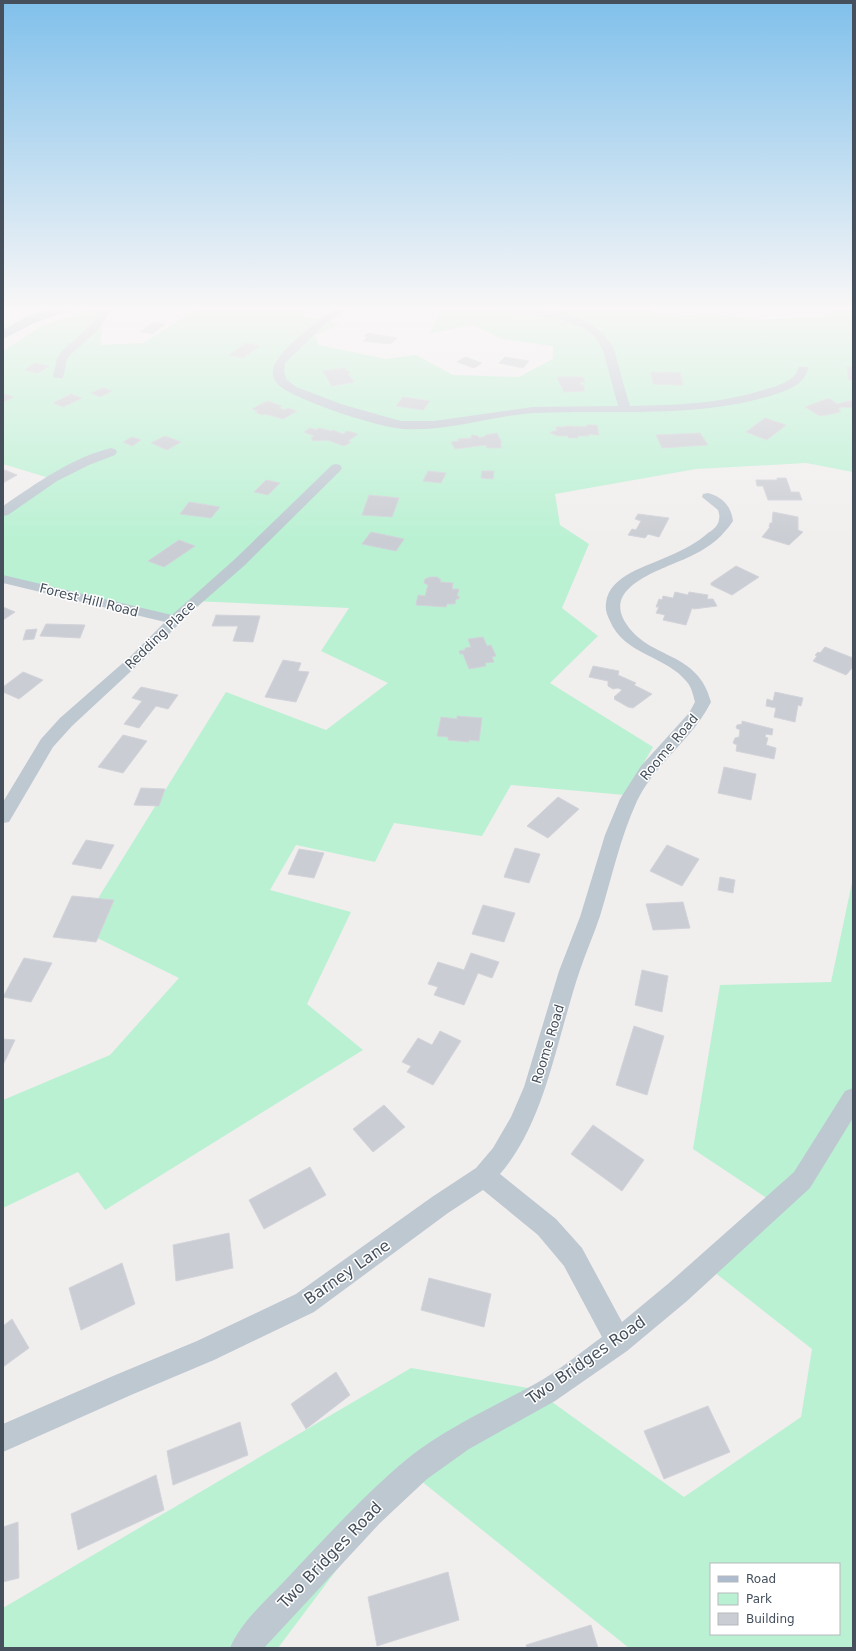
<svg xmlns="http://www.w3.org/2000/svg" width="856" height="1651" viewBox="0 0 856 1651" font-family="'DejaVu Sans',sans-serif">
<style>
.green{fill:#baf1d3;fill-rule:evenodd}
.building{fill:#cacdd3;stroke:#d2d4da}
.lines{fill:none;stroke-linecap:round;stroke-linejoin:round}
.minor{fill:#bec8d1;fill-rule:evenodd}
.primary{fill:#acbbce;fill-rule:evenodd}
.labels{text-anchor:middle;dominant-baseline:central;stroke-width:3;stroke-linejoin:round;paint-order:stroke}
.street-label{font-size:13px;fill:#45505c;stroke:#fff}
.near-street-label{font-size:16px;fill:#45505c;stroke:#fff}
</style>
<rect width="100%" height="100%" fill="#f1eeee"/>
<g class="green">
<polygon points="92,309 103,310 101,345 143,343 198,309 301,309 303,316 339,324 316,335 318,345 386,359 416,355 453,375 519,377 553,359 553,346 502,339 472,324 430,334 442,309 559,311 577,309 650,309 654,313 672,316 706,314 734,316 749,320 821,317 834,310 830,309 853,309 853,472 806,463 696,469 555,494 560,525 589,544 562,608 598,636 550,683 653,747 625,795 511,785 482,836 394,823 375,862 296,845 270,890 351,912 307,1004 363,1050 105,1210 78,1172 3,1208 3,1100 110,1055 179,978 79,929 226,692 326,730 388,683 321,651 349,608 193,601 172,620 3,580 3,511 49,478 3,464 3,351 42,326"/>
<path d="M853,878V1648H629L410,1472L278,1648H3V1608L411,1368L534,1389L684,1497L801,1417L812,1349L704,1264L771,1201L693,1149L720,985L831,982ZM711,1564H839V1634H711Z"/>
</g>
<g class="building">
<polygon points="153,322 165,324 153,334 140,332"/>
<polygon points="368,333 397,338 390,344 363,341 367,337 364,336"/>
<polygon points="246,343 260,346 243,358 229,355"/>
<polygon points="465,357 482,363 474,368 457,362"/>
<polygon points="505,357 529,361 523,368 499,363"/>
<polygon points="35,363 49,366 38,373 25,370"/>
<polygon points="847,367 853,368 853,381 849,380"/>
<polygon points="345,368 347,371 350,372 348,374 354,382 332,386 323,371"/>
<polygon points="651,372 680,373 683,385 653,384"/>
<polygon points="557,377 583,377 585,382 580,382 581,385 584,385 584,391 564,392"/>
<polygon points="103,388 112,391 100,397 91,393"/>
<polygon points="5,394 14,397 3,402 3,395"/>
<polygon points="71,394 82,398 63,407 53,403"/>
<polygon points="403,397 430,401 423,410 396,406"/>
<polygon points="826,399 830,399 837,404 853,400 853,408 842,407 838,409 841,411 836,413 820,416 805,407"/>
<polygon points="267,401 282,406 279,408 285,410 288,408 297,411 283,419 265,414 262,415 255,412 258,411 252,409"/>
<polygon points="765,418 786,425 767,440 746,432"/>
<polygon points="587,425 597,425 599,435 589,434 589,436 578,436 578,438 568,438 568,436 558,436 550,433 553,431 557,431 556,427 566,427 566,426 586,427"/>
<polygon points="310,428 316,430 319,428 331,431 333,430 343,434 347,431 358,434 348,441 351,442 344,446 327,440 313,441 311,438 314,436 304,432"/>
<polygon points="497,433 502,443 500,443 502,448 487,448 486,445 455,449 451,442 459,441 458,439 471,438 472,435 478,436 479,438 486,436 485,435"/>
<polygon points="700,433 708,445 662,448 656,435"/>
<polygon points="165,436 181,442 167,450 151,443"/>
<polygon points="132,437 141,440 132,446 123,442"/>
<polygon points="5,470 17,475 3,483 3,471"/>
<polygon points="428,471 446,473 441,483 423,481"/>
<polygon points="482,471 494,471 493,479 481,478"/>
<polygon points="777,478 786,478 791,492 799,492 802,500 768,500 763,486 757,486 756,480 777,480"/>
<polygon points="266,480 280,483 268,495 254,492"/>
<polygon points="369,495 399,498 392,517 362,515"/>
<polygon points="189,502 220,507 211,518 180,514"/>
<polygon points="773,512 798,517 798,530 803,532 789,545 762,537 770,527 769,527 770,523 772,523"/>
<polygon points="638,514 669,518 659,537 648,534 645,538 628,535 632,529 636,530 641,521 635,519"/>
<polygon points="371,532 404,539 396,551 362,544"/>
<polygon points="179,540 195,546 164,567 148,561"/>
<polygon points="736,566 759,577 732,595 711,585 711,583"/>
<polygon points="430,577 437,577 441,580 440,582 453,583 452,589 459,589 457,596 459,596 459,599 456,599 455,604 447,604 446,607 416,605 418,595 425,596 428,585 424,583 425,579"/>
<polygon points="675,592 688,595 689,592 708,595 707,599 713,599 717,606 694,609 692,608 686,625 663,620 665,615 656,613 659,607 656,607 659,599 662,600 663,596 673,598"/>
<polygon points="3,607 15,612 3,620"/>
<polygon points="216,615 260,616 253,642 233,641 238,626 212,626"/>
<polygon points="46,624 85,625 80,638 40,636"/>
<polygon points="37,629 34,639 23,640 26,630"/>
<polygon points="483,637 487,646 491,645 496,656 492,657 494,662 485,663 486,666 469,669 463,654 460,654 459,651 465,650 465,648 471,647 468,639"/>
<polygon points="825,647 853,658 853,667 846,675 813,661 817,656 815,655 818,652 820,653"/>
<polygon points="283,660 301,663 298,671 309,672 296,702 265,697"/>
<polygon points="593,666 619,671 618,675 636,683 634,685 652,694 633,708 628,707 614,699 615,698 614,697 622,690 618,688 613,689 608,686 608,681 589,677"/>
<polygon points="23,672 43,680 19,699 3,692 3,687"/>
<polygon points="141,687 178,695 168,709 156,706 139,728 124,724 142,701 132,698"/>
<polygon points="775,692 803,698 801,706 798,705 795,722 774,717 776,708 766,706 767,699 773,701"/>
<polygon points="457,716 482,718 479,741 469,740 469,742 448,740 448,737 437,736 441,717 457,719"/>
<polygon points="742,721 773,729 772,735 766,734 765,737 768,738 766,745 776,748 774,759 736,751 737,745 733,743 735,738 739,737 740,730 736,728 737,725 742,724"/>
<polygon points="123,735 147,741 123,773 98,767"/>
<polygon points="724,767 756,774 751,800 718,793"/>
<polygon points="141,788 165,789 159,806 134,805"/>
<polygon points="558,797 579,809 548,838 527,826"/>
<polygon points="86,840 114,845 101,869 72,864"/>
<polygon points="667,845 699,859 682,886 650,871"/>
<polygon points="515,848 540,854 529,883 504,877"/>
<polygon points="299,849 324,853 314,878 288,874"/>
<polygon points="720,877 735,880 733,893 718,890"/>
<polygon points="72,896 114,900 96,942 53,937"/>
<polygon points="683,902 690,928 653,930 646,904"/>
<polygon points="483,905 515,913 504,942 472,934"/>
<polygon points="471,953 499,962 492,978 478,973 464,1005 434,995 438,987 428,984 438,962 464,970"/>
<polygon points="24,958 52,963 31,1002 3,997"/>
<polygon points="642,970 668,976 662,1012 635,1005"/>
<polygon points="634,1026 664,1036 647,1095 616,1085"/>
<polygon points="440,1031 461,1041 433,1085 407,1072 411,1066 402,1062 418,1038 432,1045"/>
<polygon points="3,1039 15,1040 3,1065"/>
<polygon points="384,1105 405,1127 373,1152 353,1129"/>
<polygon points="593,1125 644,1160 622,1191 571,1154"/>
<polygon points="310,1167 326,1195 264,1229 249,1200"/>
<polygon points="229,1233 233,1268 176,1281 173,1245"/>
<polygon points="122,1263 135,1304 81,1330 69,1288"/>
<polygon points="429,1278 491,1294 484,1327 421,1310"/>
<polygon points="12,1319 29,1348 3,1367 3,1326"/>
<polygon points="336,1372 350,1395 306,1429 291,1404"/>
<polygon points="708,1406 730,1452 664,1479 644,1431"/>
<polygon points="240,1422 248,1455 173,1485 167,1451"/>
<polygon points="156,1475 164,1510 78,1550 71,1514"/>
<polygon points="18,1522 19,1578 3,1582 3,1527"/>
<polygon points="448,1572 459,1620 377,1646 368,1597"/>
<polygon points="591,1625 598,1648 527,1648 526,1645"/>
</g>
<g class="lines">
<g class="minor">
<polygon points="102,309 112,309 98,330 70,355 67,359 63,378 55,378 53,376 57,359 62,351 90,326"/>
<path d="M335,309H346L324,325L285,363L284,371L286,379L296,387L344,405L401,421H434L533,407L618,406L603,350L594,336L582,327L555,318L495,312L491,311L490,309C529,309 588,306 611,344C616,351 616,360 619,367C622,380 626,393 630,406C675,405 719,404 763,390C773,387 785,384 793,377C797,374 797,370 799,367H807L808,369C804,386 785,391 770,396C692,419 613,409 534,413C490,416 447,432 403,429C378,427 301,402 281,387C276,383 272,377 273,370C274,354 320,318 335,309Z"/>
<path d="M111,448L115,449L117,452L115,455L89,465L57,481L8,515L3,516V506C37,483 71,458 111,448Z"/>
<polygon points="336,464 340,465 342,468 340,471 245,565 189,614 142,661 72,726 53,747 9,822 3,823 3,802 41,739 60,718 132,655 165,622 3,583 3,575 172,615 235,559 332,465"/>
<path d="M708,493C723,497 731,506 733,521C723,536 711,546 695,554C670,568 598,584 627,625C651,660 698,651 711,702C693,739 655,763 637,801C620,838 612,877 600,916C594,934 586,952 580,970C575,984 571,999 567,1013C551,1068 538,1130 500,1174L556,1219L582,1248L622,1322L669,1283L794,1172L845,1091L853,1088V1118L810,1188L687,1301L627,1351L555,1401L469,1449L427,1479L380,1523L264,1648H230C241,1621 271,1596 291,1574C328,1535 366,1493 407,1459C446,1428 491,1408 535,1384C558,1371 580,1353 602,1337L564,1266L538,1235L483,1190L448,1213L314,1312L214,1360L131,1395L3,1452V1424L113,1376L197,1341L296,1294L432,1197L476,1168L493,1148L511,1117L524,1087L559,971L580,917L605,835L620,799L641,766L689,713L695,702C693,695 692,688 687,682C667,656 624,655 610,621C607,615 605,610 606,603C609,575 648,566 669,556C683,550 697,543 708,533C713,530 719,525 719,519C720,517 719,513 718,510L702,497L703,494Z"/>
</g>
<polygon class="primary" points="50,309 67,309 65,312 34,323 3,339 3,330 26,317"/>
</g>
<linearGradient id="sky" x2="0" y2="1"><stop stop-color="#80c0eb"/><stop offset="0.57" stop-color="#f9f7f7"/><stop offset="1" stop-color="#f9f7f7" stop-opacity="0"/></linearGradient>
<rect width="856" height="540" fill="url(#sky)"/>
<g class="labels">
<g class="street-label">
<text transform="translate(89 600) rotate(14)">Forest Hill Road</text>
<text transform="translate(160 635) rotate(-44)">Redding Place</text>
<text transform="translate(669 747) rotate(-50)">Roome Road</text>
<text transform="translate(548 1044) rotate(-73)">Roome Road</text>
</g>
<g class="near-street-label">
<text transform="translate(347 1272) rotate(-35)">Barney Lane</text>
<text transform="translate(586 1360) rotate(-35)">Two Bridges Road</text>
<text transform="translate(330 1555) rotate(-46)">Two Bridges Road</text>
</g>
</g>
<rect width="856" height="1651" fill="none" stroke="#45505c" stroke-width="8"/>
<rect x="710" y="1563" width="130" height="72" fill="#ffffff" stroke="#b5b9be"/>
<rect x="718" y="1576" width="20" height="6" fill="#acbbce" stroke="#b5b9be"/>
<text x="746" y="1583" font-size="12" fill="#45505c">Road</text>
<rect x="718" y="1593" width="20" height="12" fill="#baf1d3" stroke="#b5b9be"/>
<text x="746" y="1603" font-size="12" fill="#45505c">Park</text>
<rect x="718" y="1613" width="20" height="12" fill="#cacdd3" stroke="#b5b9be"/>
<text x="746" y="1623" font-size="12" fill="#45505c">Building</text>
</svg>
